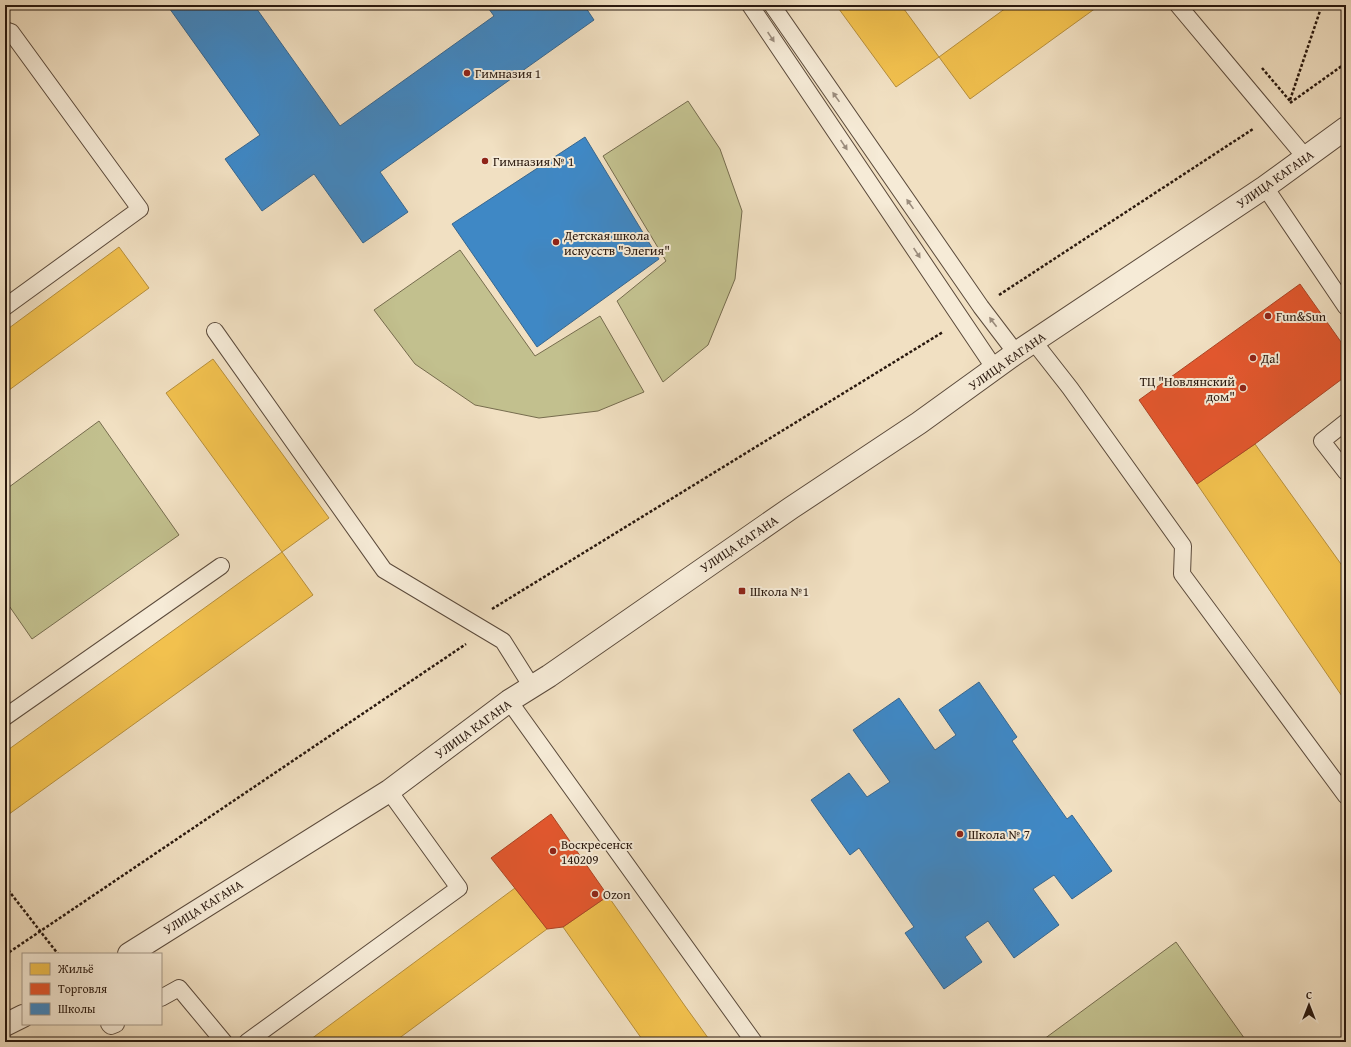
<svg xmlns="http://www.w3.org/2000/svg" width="1351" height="1047" viewBox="0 0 1351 1047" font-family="'Gentium Book Plus',serif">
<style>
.green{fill:#c2c08e;stroke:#766c4e}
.homes{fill:#f2c14e;stroke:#b68e3b}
.shops{fill:#e4572e;stroke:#ac4424}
.schools{fill:#3f88c5;stroke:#38668e}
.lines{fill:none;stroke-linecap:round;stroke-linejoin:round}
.lane-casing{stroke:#5b4a3b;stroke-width:18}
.street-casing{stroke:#5b4a3b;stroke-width:24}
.path{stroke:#29180e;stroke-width:2.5;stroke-dasharray:3 2;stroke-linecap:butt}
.lane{stroke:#f6ebd7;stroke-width:16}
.street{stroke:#f6ebd7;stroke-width:22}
.oneway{fill:#9a8c7d}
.poi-dot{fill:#8f2418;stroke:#f6ebd7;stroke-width:1.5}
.labels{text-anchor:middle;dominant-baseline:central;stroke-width:4;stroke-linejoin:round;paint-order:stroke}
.poi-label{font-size:13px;fill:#29180e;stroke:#f6ebd7;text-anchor:start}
.street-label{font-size:13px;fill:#29180e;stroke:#f6ebd7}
</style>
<rect width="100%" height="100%" fill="#f1e0c2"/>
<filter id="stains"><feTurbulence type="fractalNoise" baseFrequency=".005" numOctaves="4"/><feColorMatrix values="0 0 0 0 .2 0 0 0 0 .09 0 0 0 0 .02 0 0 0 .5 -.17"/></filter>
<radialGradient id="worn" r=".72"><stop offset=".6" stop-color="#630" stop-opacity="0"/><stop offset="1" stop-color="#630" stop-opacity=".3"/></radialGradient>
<g class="green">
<polygon points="688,101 720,149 742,211 735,279 708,345 663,382 617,301 666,261 603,156"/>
<polygon points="460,250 535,356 600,316 644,392 598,411 539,418 475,405 415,364 374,310"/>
<polygon points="99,421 179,535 32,639 5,600 5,490"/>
<polygon points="1176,942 1247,1042 1040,1042"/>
</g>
<g class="homes">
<polygon points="836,5 901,5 939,57 896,87"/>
<polygon points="1010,5 1100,5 970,99 939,57"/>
<polygon points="119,247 149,288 5,393 5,331"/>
<polygon points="213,359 329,518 282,552 166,393"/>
<polygon points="1255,444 1346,571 1346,702 1197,484"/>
<polygon points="282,552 313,595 5,817 5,752"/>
<polygon points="515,888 547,929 394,1042 307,1042"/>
<polygon points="608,896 685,1006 711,1042 644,1042 563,927"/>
</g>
<g class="shops">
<polygon points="1300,284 1346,349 1346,376 1255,444 1197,484 1139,400"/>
<polygon points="551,814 608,896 563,927 547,929 491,858"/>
</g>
<g class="schools">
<polygon points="167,5 254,5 340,126 494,16 486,5 584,5 594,20 380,172 408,212 363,243 314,174 262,211 225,159 260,135"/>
<polygon points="585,137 659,259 537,347 452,224"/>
<polygon points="979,682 1017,737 1012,741 1067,819 1072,815 1112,871 1072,899 1054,875 1033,889 1059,925 1014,958 988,921 965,937 982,962 944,989 905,933 914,927 859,848 850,855 811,800 849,773 867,797 890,782 853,730 899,698 935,750 956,735 939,710"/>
</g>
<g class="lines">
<defs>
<g id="lane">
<polyline points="750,5 995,369"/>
<polyline points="772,5 981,307 1016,353"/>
<polyline points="1178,5 1306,158"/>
<polyline points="5,30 11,32 140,209 5,307"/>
<polyline points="1265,187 1346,307"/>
<polyline points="215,331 384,570 503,641 532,687"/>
<polyline points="1034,342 1070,388 1183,546 1182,574 1346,796"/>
<polyline points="1346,422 1322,441 1346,472"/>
<polyline points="509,701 754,1042"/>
<polyline points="5,717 221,566"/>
<polyline points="161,998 179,988 224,1042"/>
<polyline points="109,1024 111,1026 116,1024"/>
<polyline points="247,1042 459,888 389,791"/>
</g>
<g id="street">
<polyline points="129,954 389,791 509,701 549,676 791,508 919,423 1016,353 1265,187 1346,128"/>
<polyline points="5,1025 23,1016"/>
</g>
</defs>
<use href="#lane" class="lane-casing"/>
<use href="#street" class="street-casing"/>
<g class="path">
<polyline points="1262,68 1290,101"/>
<polyline points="1290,100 1322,5"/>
<polyline points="1290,103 1346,63"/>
<polyline points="999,295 1253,129"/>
<polyline points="492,609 943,332"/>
<polyline points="5,886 58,954"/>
<polyline points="5,955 466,644"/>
</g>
<use href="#lane" class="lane"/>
<use href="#street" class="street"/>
</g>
<defs><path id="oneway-solid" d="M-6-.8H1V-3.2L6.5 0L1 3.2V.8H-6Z"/></defs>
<g class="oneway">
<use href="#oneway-solid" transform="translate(771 37) rotate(56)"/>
<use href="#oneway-solid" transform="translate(836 97) rotate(-125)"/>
<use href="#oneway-solid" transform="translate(844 145) rotate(56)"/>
<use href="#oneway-solid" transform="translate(910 204) rotate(-125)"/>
<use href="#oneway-solid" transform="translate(917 253) rotate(56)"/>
<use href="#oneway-solid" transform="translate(993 322) rotate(-127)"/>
</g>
<g class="poi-dot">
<circle cx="467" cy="73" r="4"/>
<circle cx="485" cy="161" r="4"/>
<circle cx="556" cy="242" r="4"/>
<circle cx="1268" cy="316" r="4"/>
<circle cx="1253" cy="358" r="4"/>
<circle cx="1243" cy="388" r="4"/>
<rect x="738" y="587" width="8" height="8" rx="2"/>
<circle cx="960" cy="834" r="4"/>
<circle cx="553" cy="851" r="4"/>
<circle cx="595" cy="894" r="4"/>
</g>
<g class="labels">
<g class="poi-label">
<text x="475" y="73">Гимназия 1</text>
<text x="493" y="161">Гимназия № 1</text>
<text x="564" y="235">Детская школа<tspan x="564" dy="15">искусств "Элегия"</tspan></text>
<text x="1276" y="316">Fun&amp;Sun</text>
<text x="1261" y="358">Да!</text>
<text x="1235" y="381" text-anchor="end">ТЦ "Новлянский<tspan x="1235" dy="15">дом"</tspan></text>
<text x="750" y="591">Школа №1</text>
<text x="968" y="834">Школа № 7</text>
<text x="561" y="844">Воскресенск<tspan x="561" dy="15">140209</tspan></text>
<text x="603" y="894">Ozon</text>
</g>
<g class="street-label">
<text transform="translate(1275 179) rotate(-35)">УЛИЦА КАГАНА</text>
<text transform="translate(1007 361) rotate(-35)">УЛИЦА КАГАНА</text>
<text transform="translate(739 544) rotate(-34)">УЛИЦА КАГАНА</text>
<text transform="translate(473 729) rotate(-36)">УЛИЦА КАГАНА</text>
<text transform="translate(203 907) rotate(-32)">УЛИЦА КАГАНА</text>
</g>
</g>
<rect width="1351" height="1047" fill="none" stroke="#f1e0c2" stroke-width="20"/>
<rect x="6" y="6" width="1339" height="1035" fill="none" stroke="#29180e" stroke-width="2"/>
<rect x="10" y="10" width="1331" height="1027" fill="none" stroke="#29180e"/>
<rect x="22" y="953" width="140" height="72" fill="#f6ebd7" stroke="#a49787"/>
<rect x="30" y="963" width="20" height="12" fill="#f2c14e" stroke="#a49787"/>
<text x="58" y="973" font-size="12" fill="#29180e">Жильё</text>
<rect x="30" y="983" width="20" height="12" fill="#e4572e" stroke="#a49787"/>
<text x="58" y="993" font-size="12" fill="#29180e">Торговля</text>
<rect x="30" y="1003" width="20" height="12" fill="#3f88c5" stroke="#a49787"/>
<text x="58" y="1013" font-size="12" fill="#29180e">Школы</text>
<g transform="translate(1309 1005)" stroke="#f6ebd7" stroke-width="3" paint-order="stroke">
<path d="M0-3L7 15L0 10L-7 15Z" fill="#29180e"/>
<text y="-6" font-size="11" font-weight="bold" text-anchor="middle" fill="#29180e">С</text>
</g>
<rect width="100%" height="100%" filter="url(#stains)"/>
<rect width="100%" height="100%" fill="url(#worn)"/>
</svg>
